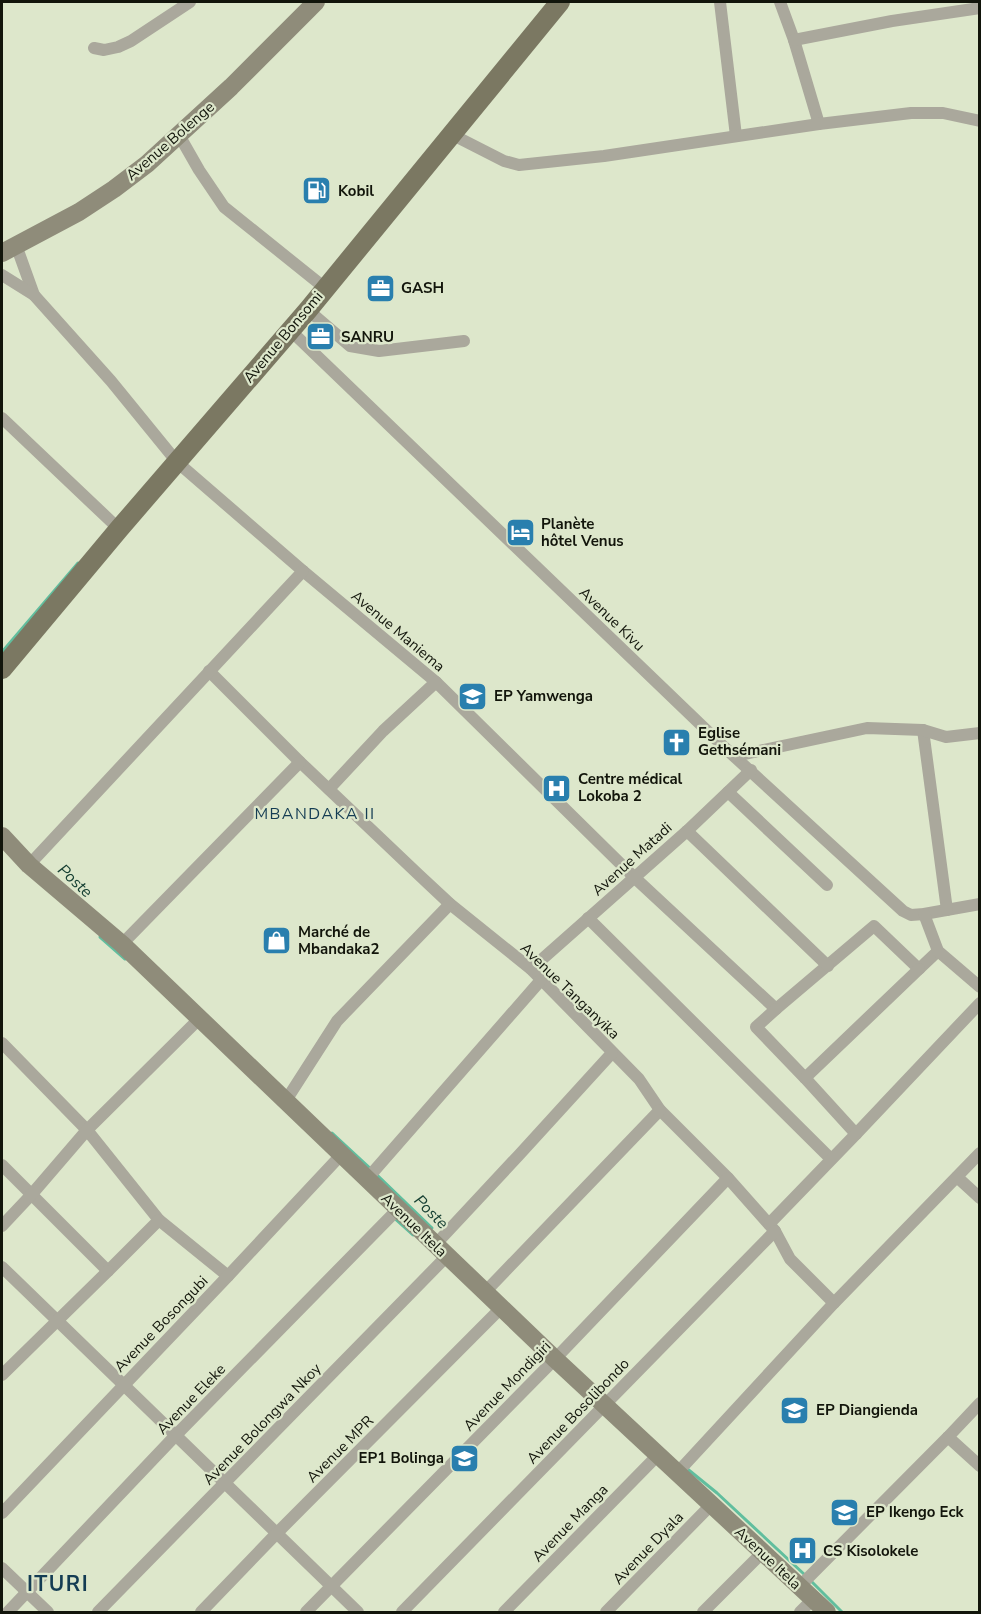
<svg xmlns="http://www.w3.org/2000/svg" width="981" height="1614" viewBox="0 0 981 1614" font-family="'Nunito Sans',sans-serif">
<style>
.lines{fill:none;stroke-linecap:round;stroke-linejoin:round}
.stream{stroke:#61be9e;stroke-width:3}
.street{stroke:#aaa89c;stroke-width:12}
.secondary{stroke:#8f8c7a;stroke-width:18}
.primary{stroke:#7b7862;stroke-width:20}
.labels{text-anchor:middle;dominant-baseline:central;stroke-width:4.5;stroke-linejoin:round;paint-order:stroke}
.street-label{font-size:15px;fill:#12150b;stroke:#dde7cb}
.poi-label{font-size:15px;font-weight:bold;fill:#12150b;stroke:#dde7cb;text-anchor:start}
.neighbourhood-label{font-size:16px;letter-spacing:1.5px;fill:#143c53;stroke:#dde7cb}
.water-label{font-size:16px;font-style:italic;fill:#174033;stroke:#dde7cb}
.district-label{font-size:21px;font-weight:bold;letter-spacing:1.5px;fill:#143c53;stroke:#dde7cb}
</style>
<rect width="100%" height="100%" fill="#dde7cb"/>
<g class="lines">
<g class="stream">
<polyline points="2,652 78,563"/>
<polyline points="100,937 125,959"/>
<polyline points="332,1133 372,1170"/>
<polyline points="376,1174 432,1228"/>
<polyline points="393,1217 413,1235"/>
<polyline points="685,1467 717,1493 805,1575"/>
<polyline points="810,1580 842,1612"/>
</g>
<g class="street">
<polyline points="720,2 736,136"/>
<polyline points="780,2 794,40 819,124"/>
<polyline points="794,40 892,21 980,8"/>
<polyline points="94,48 104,50 118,47 131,41 190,2"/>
<polyline points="451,134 504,161 519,165 604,156 819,124 911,113 943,113 980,121"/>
<polyline points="179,135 199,170 224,207 325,288"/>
<polyline points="16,245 34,295"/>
<polyline points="2,275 34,295 111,381 177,462 303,571 436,682 635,878 776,1009 874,926 919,969 938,951"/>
<polyline points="308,310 350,346 379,351 464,341"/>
<polyline points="290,330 724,747 903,911 911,915 924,914 980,904"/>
<polyline points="2,418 119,529"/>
<polyline points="209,671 300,762 419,875 450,904 531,969 639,1079 660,1110 728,1178 775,1231 790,1259 834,1303"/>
<polyline points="923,730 947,910"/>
<polyline points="735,756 867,728 923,730 946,737 980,733"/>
<polyline points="329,789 383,731 436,682"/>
<polyline points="728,792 827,885"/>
<polyline points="687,831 828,966"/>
<polyline points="29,865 303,571"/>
<polyline points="924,914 938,951 980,987"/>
<polyline points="588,918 831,1159"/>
<polyline points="122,944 300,762"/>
<polyline points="531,969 687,831 751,770"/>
<polyline points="776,1009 756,1027 805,1078 856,1134"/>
<polyline points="2,1043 87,1130 159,1220 228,1276"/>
<polyline points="805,1078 919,969"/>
<polyline points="285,1102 337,1021 450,904"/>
<polyline points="2,1165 108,1271 159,1220"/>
<polyline points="957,1177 980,1198"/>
<polyline points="367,1179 541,980"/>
<polyline points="769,1224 856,1134 980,1003"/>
<polyline points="2,1226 32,1194 87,1130 200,1018"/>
<polyline points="435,1245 519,1155 612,1053"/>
<polyline points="2,1267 358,1612"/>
<polyline points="485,1292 660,1110"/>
<polyline points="2,1375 108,1271"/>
<polyline points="948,1437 980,1466"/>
<polyline points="677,1473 834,1303 980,1153"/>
<polyline points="2,1513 228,1276 341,1155"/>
<polyline points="2,1568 48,1612"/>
<polyline points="799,1587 948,1437 980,1403"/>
<polyline points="8,1612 176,1435 398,1209"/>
<polyline points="98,1612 447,1256"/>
<polyline points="201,1612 277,1533 501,1308"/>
<polyline points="306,1612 555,1359 728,1178"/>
<polyline points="402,1612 775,1231"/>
<polyline points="504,1612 658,1455"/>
<polyline points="606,1612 711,1505"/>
<polyline points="703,1612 763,1552"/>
<polyline points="800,1612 813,1599"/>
</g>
<g class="secondary">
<polyline points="2,253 79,212 114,189 147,164 231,87 316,2"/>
<polyline points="2,836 29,865 122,944 555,1359 827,1612"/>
</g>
<polyline class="primary" points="2,669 119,529 308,310 560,2"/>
</g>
<defs>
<symbol id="fuel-square" viewBox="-11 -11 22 22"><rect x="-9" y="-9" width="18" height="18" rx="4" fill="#297fae" stroke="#dde7cb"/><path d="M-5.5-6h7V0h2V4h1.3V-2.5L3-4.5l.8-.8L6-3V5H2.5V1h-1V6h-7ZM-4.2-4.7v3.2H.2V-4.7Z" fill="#fff"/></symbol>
<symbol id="office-square" viewBox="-11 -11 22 22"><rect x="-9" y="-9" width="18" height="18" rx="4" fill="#297fae" stroke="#dde7cb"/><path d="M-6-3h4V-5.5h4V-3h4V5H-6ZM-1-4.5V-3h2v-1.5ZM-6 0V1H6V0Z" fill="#fff"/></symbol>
<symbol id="hotel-square" viewBox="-11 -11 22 22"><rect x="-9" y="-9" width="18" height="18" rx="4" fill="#297fae" stroke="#dde7cb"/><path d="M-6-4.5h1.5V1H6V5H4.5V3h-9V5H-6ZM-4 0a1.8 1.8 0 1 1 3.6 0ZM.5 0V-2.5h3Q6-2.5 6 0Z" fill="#fff"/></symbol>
<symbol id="school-square" viewBox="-11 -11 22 22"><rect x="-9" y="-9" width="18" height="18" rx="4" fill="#297fae" stroke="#dde7cb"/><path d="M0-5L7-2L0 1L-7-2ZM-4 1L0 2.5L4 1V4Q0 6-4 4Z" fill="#fff"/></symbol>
<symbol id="church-square" viewBox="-11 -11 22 22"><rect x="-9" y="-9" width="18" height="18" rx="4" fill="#297fae" stroke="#dde7cb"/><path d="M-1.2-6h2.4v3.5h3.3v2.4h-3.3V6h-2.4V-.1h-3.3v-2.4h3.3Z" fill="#fff"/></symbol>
<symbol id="hospital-square" viewBox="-11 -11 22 22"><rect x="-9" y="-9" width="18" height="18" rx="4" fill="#297fae" stroke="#dde7cb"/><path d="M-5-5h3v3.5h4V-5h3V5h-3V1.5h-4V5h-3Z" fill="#fff"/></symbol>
<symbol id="shop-square" viewBox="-11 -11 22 22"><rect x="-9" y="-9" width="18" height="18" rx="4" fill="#297fae" stroke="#dde7cb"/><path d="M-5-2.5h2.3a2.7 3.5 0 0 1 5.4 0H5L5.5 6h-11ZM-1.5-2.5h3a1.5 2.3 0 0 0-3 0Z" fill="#fff"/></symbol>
</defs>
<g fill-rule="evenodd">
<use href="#fuel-square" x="300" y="174" width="33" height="33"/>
<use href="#office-square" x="364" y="272" width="33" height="33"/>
<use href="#office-square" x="304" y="320" width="33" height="33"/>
<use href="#hotel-square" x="504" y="516" width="33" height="33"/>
<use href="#school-square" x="456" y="680" width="33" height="33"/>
<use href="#church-square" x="660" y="726" width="33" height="33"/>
<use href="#hospital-square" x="540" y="772" width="33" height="33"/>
<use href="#shop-square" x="260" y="924" width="33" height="33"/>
<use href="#school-square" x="778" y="1394" width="33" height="33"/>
<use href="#school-square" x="448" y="1442" width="33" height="33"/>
<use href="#school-square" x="828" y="1496" width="33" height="33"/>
<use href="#hospital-square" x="786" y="1534" width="33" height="33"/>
</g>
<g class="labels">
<g class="street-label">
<text transform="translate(170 141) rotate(-41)">Avenue Bolenge</text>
<text transform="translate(283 337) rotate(-50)">Avenue Bonsomi</text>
<text transform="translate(612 619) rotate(44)">Avenue Kivu</text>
<text transform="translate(398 631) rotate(40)">Avenue Maniema</text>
<text transform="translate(632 859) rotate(-42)">Avenue Matadi</text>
<text transform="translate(570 991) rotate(44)">Avenue Tanganyika</text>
<text transform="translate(414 1225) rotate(44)">Avenue Itela</text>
<text transform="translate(161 1324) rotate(-46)">Avenue Bosongubi</text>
<text transform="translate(507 1386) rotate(-46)">Avenue Mondigiri</text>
<text transform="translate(191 1399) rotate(-46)">Avenue Eleke</text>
<text transform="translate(578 1411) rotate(-46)">Avenue Bosolibondo</text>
<text transform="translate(262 1424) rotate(-46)">Avenue Bolongwa Nkoy</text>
<text transform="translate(340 1449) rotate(-45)">Avenue MPR</text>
<text transform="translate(570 1523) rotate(-46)">Avenue Manga</text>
<text transform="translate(648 1548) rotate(-46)">Avenue Dyala</text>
<text transform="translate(768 1558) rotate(43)">Avenue Itela</text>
</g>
<g class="poi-label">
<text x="338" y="191">Kobil</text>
<text x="401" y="288">GASH</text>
<text x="341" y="337">SANRU</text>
<text x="541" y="524">Planète<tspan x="541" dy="17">hôtel Venus</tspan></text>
<text x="494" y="696">EP Yamwenga</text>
<text x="698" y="733">Eglise<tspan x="698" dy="17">Gethsémani</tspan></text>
<text x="578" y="779">Centre médical<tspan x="578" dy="17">Lokoba 2</tspan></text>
<text x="298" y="932">Marché de<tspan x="298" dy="17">Mbandaka2</tspan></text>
<text x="816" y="1410">EP Diangienda</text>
<text x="444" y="1458" text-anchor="end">EP1 Bolinga</text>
<text x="866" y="1512">EP Ikengo Eck</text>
<text x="823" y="1551">CS Kisolokele</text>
</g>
<g class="neighbourhood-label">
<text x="315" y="814">MBANDAKA II</text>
</g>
<g class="water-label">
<text transform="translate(75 881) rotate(43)">Poste</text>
<text transform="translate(431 1212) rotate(45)">Poste</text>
</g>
<g class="district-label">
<text x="58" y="1584">ITURI</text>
</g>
</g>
<rect width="981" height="1614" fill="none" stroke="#12150b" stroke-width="6"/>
</svg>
